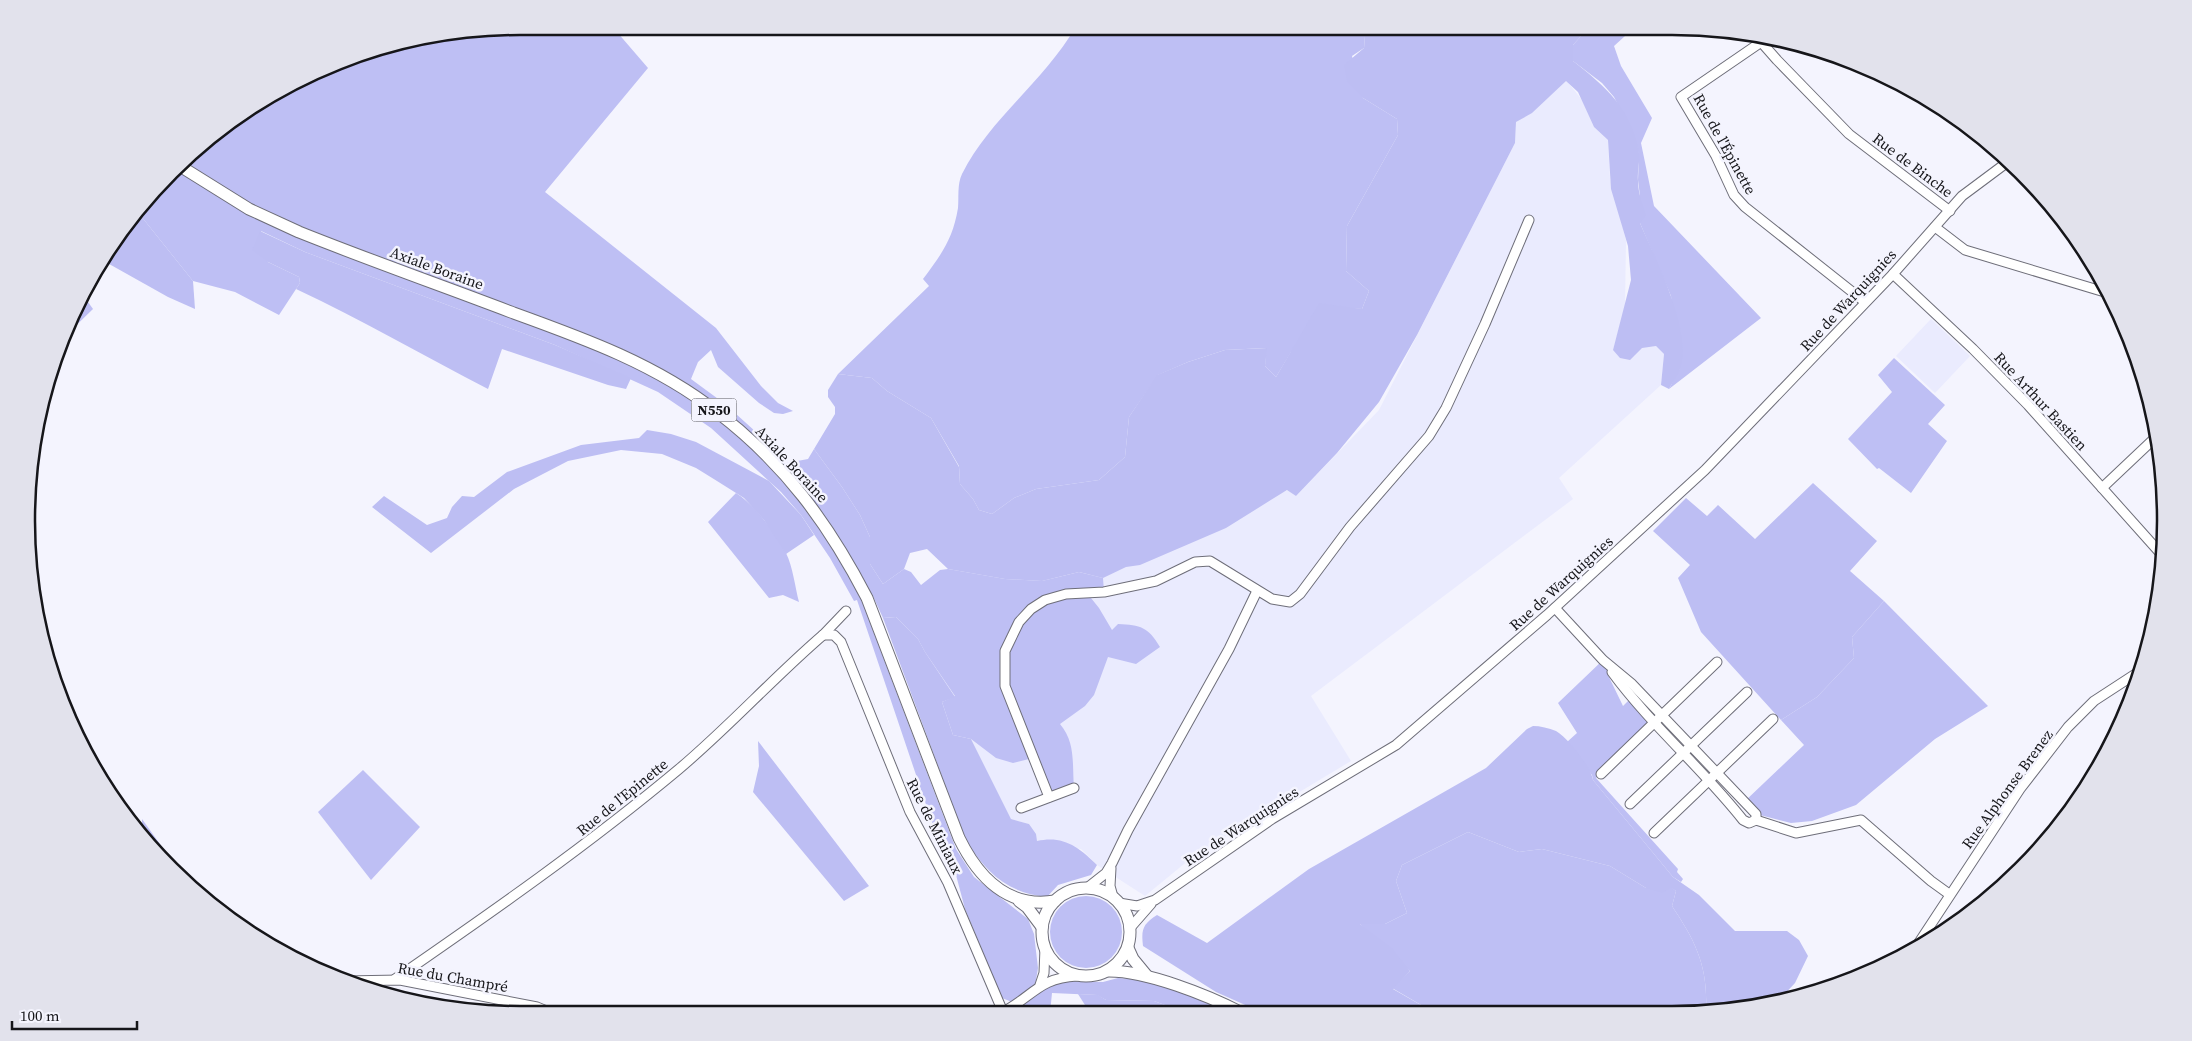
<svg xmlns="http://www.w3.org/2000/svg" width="2192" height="1041" viewBox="0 0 2192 1041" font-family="'Source Serif 4',serif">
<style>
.built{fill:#eaebfe}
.green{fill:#bebff4}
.forest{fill:#bdbef3}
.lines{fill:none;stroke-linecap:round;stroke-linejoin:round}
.minor-casing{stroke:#6e6e79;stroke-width:11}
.major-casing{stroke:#6e6e79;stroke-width:13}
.minor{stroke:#fff;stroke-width:9}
.major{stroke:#fff;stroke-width:11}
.labels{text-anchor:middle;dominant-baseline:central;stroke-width:5;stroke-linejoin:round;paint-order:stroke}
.shield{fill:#f4f4fe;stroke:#59595e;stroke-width:1}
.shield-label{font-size:14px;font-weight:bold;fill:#16161a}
.street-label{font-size:15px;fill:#16161a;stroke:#f4f4fe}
.rim{fill:none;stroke:#16161a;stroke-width:2.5}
</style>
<rect width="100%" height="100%" fill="#f4f4fe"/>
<g class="built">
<polygon points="1562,75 1582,100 1594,127 1608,140 1610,179 1626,240 1625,306 1613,350 1656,346 1664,354 1661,385 1559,478 1573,499 1311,696 1351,761 1195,855 1145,896 1097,865 1081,849 1037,841 1029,824 1011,819 971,739 898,611 948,569 1077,580 1288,490 1296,496 1379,410 1515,143 1516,122"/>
<polygon points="1931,319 1970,356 1935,393 1896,356"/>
</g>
<g class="green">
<path d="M521,26H620L617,32L648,68L545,192L716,328L761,386L778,403L793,411L783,414L774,413L759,403L718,367L711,350L698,362L691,379L725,404L777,451L776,465L808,459L814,449L842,487L860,515L870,537V564L883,584L904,569L911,572L921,585L940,570L948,569L1005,579L1042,581L1079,572L1103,578L1104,592L1087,593L1099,608L1112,630L1118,624C1141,625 1148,627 1160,647L1136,664L1108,657L1094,695L1085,706L1060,724C1076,743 1072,764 1074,788L1049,797L1033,758L1013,763L996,758L971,739L953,735L942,702L955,696L925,652L918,639L896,617L883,618L872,594L861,599L956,849L974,877L1028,919L1034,934L1038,968L1035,986L1012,1002L1002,998L965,909L956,875L938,840L857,600L854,601L830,558L801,515L781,492L711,428L658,392L555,345L305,252L261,231L268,262L299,277L300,283L279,315L235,292L193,281L137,211L149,194L219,129L274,92L361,53L424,36Z"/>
<path d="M1076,26H1357L1365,36L1364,48L1352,56L1363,98L1397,119L1398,135L1347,226L1346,271L1369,291L1362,309L1343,308L1291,352L1276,377L1265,366L1266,348L1225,350L1188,362L1158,375L1129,417L1125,457L1099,480L1036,489L1014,498L992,514L979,510L973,499L960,484L959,466L931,418L887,391L872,378L838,374L929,286L923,279C941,255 953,239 958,208C959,198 957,184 962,174C990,118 1045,81 1076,26Z"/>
<polygon points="1537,26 1564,26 1553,35 1542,31"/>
<polygon points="1590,26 1636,26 1614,46 1621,66 1652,118 1641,143 1654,206 1761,318 1669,389 1680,368 1671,296 1640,223 1640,196 1638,180 1639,155 1634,136 1614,97 1602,83 1573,61 1573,45"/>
<polygon points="1894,358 1945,405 1928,424 1947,441 1911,493 1879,468 1877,469 1848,439 1892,392 1878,375"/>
<path d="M736,493C756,506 774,531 786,553C793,567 795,587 799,602L783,595L769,598L708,522Z"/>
<polygon points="1884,601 1988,706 1935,739 1856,805 1812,821 1791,823 1756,814 1744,802 1804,745 1781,720 1817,697 1854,658 1852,637"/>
<polygon points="1603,660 1609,669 1607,673 1623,706 1632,697 1655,722 1596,778 1678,869 1677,872 1683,879 1681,882 1673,877 1593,780 1592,775 1567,742 1577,733 1558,703"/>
<polygon points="363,770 420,827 371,880 318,812"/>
<polygon points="142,819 195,893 142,836"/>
<path d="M1468,832L1519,852L1542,849L1610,866L1646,888L1671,887L1676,891L1672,906C1696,942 1708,966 1706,1011L1433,1012L1392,988L1410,971L1360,924H1385L1407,913L1396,881L1402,865Z"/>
<circle cx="1086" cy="932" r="36"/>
<polygon points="1078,994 1098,995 1106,1000 1154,1001 1184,1012 1090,1013"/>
</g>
<g class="forest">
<path d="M1357,26H1537L1542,31L1553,35L1564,26H1590L1573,45V61C1606,87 1632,109 1639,153C1640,162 1637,172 1638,181C1638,192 1642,203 1646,215L1640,223C1655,258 1693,331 1680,369C1678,376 1672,383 1669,389L1661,385L1664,354L1656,346L1642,348L1630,360L1620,358L1613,350L1631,280L1628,246L1611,189L1608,140L1594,127L1578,92L1566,81L1532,113L1516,122L1515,143L1417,335L1379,402L1337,453L1296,496L1287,490L1226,528L1140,565L1126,567L1103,578L1079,572L1042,581L1005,579L948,569L927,549L910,553L904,569L883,584L870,564V537L860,515L842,487L814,449L835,414V407L828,397V390L838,374L872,378L887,391L931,418L959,467L960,484L973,499L979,510L992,514L1014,498L1036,489L1099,480L1125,457L1129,417L1157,375L1188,362L1225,350L1267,348L1265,366L1276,377L1319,303L1362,309L1369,291L1346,271L1347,226L1398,135L1397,119L1363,98L1347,82L1344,65L1364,48L1365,36Z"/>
<polygon points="137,211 193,281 195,309 168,297 102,260 109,246"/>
<path d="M260,231L305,252L555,345L631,378L626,389L608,385L502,349L488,389C424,356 362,320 296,289L300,283L299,277L268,262L252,250Z"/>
<polygon points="83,295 93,309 61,340"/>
<polygon points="647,430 671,434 696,442 769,481 801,515 814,535 786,554 764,520 744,498 717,481 696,468 662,454 621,450 568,461 514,489 431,553 372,507 384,496 427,525 447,518 452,507 462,496 474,497 507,472 581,445 639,438"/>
<polygon points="1813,483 1877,541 1850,571 1884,601 1852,637 1854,658 1817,697 1781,720 1701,632 1678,578 1690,565 1653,531 1686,498 1707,516 1718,505 1755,539"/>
<path d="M896,617L918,639L925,652L955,697L942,702L953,735L971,739L1011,819L1029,824L1036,834L1037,841C1063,835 1079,847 1097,865L1091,875L1058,885L1047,897C1007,893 987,873 966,841L883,618Z"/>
<path d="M1533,726C1540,726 1549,728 1556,731C1568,738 1591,767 1593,780L1673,877L1699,895L1735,931H1787L1799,940L1808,956L1795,983L1781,998L1736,1010L1706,1011C1708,966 1696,942 1672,906L1676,891L1671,888L1662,893L1646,888L1610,866L1542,849L1519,852L1468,832L1402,865L1396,881L1407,913L1385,924H1360L1392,948L1410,971L1393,989L1433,1012H1261L1216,992L1143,946C1141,929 1143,924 1157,915L1207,943L1309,869L1486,768L1527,729Z"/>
<polygon points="758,741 869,886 844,901 753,792 759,766"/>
<path d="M1118,978C1155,980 1196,994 1229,1012H1184L1154,1001L1106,1000L1097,995L1052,993L1050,1013H1014L1047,985L1066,981L1103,982Z"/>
</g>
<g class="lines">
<defs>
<g id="minor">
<polyline points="1755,35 1777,60 1849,134 1950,211"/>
<polyline points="1770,36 1681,97 1716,156 1734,195 1745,207 1865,302"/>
<polyline points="1935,227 1965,250 2108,293"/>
<polyline points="1893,274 1973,349 2028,405 2162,555"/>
<polyline points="2102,488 2157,436"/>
<polyline points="1555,608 1603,660 1632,684 1756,814 1756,820"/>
<polyline points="823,635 834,635 841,642 910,812 948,883 1003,1012"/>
<path d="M1612,672C1651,725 1702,768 1743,820L1749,823L1756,820"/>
<polyline points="1601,774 1717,662"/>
<polyline points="1049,797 1005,686 1005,651 1019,622 1031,609 1045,600 1066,594 1104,592 1156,581 1195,562 1210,561 1272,599 1290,602 1300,594 1350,527 1429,436 1446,408 1485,324 1529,220"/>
<polyline points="1630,804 1747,692"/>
<polyline points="1021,808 1074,788"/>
<polyline points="1756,820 1796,833 1861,820 1931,881 1949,894"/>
<polyline points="1654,833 1773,719"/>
<polyline points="1111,868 1110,886 1113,897"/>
<polyline points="1087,888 1106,873 1112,863 1128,830 1229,649 1257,591"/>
<polyline points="1119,903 1137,906 1155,900 1272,819 1396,745 1547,615 1705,470 1893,274 1962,196 2009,161"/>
<polyline points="1130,928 1151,904"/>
<polyline points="1918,944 2020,789 2068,727 2094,701 2140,671"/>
<path d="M395,979C492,912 588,845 679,769C729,727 773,678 823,635L846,611"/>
<polyline points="344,981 400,980 537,1007 556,1015"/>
<polyline points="1040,985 1044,973 1045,948"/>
<path d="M1001,1013C1033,997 1038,978 1077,976"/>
</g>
<g id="major">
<path d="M180,166L249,209L299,232C369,260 440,285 511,312C583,338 656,364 717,412C785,464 828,523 867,598L959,838C978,877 1008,909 1055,901"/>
<circle cx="1086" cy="932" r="44"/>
<polyline points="1019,901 1027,907 1042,927"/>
<polyline points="1128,948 1133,959 1147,976"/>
<path d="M1109,971C1147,971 1207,995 1240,1012"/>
</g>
</defs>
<use href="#minor" class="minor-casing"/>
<use href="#major" class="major-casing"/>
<use href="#minor" class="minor"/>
<use href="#major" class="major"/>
</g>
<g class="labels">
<rect class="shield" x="691.5" y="398.5" width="45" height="23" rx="4"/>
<g class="shield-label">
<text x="714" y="410">N550</text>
</g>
<g class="street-label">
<text transform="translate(1725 144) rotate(61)">Rue de l'Épinette</text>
<text transform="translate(1913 165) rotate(37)">Rue de Binche</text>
<text transform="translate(437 268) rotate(20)">Axiale Boraine</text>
<text transform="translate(1848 300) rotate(-47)">Rue de Warquignies</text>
<text transform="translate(2041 401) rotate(47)">Rue Arthur Bastien</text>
<text transform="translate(792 464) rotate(47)">Axiale Boraine</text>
<text transform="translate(1561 583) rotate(-42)">Rue de Warquignies</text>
<text transform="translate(2007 789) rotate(-54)">Rue Alphonse Brenez</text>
<text transform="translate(622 797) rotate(-39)">Rue de l'Epinette</text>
<text transform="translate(935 826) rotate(63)">Rue de Miniaux</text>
<text transform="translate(1241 826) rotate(-33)">Rue de Warquignies</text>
<text transform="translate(453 977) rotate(10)">Rue du Champré</text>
</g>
</g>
<path d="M0 0H2192V1041H0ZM520 35H1672A485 485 0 0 1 2157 520V521A485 485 0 0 1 1672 1006H520A485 485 0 0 1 35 521V520A485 485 0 0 1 520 35Z" fill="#e2e2ec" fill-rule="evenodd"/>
<path class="rim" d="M520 35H1672A485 485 0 0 1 2157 520V521A485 485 0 0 1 1672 1006H520A485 485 0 0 1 35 521V520A485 485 0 0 1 520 35Z"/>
<path d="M12 1021v8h125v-8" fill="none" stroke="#16161a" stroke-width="2.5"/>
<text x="20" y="1021" font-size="15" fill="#16161a" stroke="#f4f4fe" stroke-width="4" paint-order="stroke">100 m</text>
</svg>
